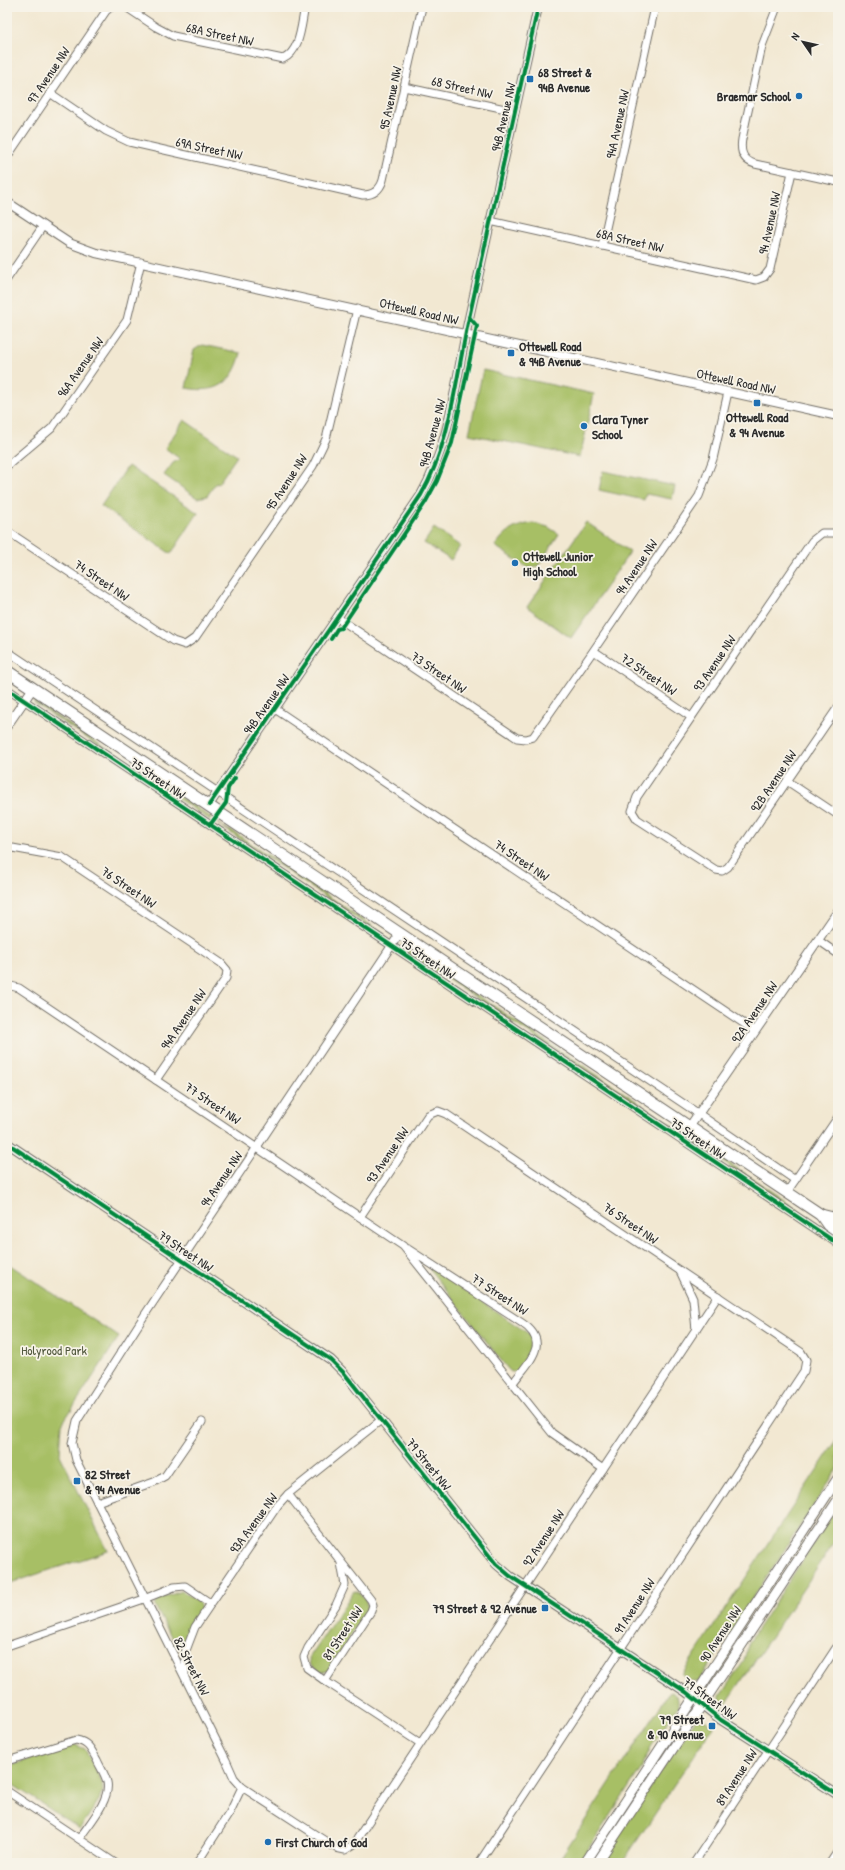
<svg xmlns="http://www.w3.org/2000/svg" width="845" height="1870" viewBox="0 0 845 1870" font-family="'Patrick Hand',sans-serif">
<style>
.green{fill:#a7bf65;stroke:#697548}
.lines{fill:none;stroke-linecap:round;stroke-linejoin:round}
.minor-casing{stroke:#716d65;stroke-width:9}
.tertiary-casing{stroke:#716d65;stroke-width:10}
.secondary-casing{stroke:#716d65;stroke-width:11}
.primary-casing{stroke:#716d65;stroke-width:13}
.minor{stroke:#fff;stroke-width:7}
.tertiary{stroke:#fff;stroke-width:8}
.secondary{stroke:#fff;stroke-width:9}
.primary{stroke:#fff;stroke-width:11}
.cycleway-casing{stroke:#f7f3e8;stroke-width:6}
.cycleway{stroke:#00873e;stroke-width:4}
.poi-dot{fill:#1f6fb2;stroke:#f7f3e8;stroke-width:1.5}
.labels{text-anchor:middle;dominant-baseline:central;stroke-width:3.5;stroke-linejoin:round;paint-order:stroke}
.street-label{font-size:13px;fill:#2b2b2b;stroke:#f7f3e8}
.poi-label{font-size:13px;font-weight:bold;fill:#2b2b2b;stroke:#f7f3e8;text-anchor:start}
.park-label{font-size:13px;fill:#50573c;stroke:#f7f3e8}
</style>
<rect width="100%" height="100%" fill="#f7f3e8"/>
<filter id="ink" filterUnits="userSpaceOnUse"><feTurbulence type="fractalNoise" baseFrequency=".025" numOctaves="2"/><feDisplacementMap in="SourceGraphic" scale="8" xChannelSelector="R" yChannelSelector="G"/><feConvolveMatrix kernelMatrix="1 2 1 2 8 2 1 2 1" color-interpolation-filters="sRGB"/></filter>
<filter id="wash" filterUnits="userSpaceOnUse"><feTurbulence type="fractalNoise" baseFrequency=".012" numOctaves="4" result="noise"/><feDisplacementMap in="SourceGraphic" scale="16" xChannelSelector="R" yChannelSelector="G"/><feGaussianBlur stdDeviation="0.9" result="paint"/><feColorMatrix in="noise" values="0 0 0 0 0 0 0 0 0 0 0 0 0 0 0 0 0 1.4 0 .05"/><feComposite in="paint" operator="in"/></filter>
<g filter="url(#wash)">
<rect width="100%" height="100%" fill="#f2e8d2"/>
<g class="green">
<path d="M202,345L241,353C233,384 217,394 186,388L194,350Z"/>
<polygon points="483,370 594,394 580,457 469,434"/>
<polygon points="184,420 237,456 218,484 216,483 207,496 197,498 164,475 173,463 180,459 165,448"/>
<polygon points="128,466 198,513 171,554 101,506"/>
<polygon points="603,471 675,486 672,499 646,494 644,500 599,490"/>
<polygon points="586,522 630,552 571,638 527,607"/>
<path d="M533,523L548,527L559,534L538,566L528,568L495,546C507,530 514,526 533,523Z"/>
<polygon points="434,528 460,546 451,560 424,543"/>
<polygon points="34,701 212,818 210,820 34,703"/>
<polygon points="215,822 230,831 231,830 384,934 383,935 377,932"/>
<polygon points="402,945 759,1183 812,1219 825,1230 401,948"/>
<polygon points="7,1263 119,1337 62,1424 60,1455 108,1551 7,1584"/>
<polygon points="432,1268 532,1336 534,1345 517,1371 511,1372 508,1369 430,1270"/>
<polygon points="838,1438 838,1468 699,1681 690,1681 682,1674"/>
<polygon points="838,1506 838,1537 724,1707 720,1703 720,1696 744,1660 749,1642"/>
<polygon points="182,1591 199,1602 201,1608 189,1626 182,1646 179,1649 177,1648 155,1606 158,1599"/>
<path d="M354,1591C363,1593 368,1601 367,1610L328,1671L321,1672L310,1665L309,1658Z"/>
<polygon points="672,1692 678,1698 678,1706 651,1747 642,1767 579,1863 557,1863 669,1693"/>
<polygon points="696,1718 706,1721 714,1726 622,1863 600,1863"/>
<polygon points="73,1744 85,1749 102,1782 103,1791 99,1800 80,1829 7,1781 7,1767"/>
</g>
</g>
<g filter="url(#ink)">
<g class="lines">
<defs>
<g id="minor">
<path d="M126,7L156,27L173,36L283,59C301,51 301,24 305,7"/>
<path d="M777,7L762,46L742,139C740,151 742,160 755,164L838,182"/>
<polyline points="404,87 515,111"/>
<path d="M50,93L106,131L129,142L363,195C373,195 380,190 383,180L422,7"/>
<polyline points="7,157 106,11 111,7"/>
<polyline points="490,221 756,280 764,277 770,269 792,172"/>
<polyline points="602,246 655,7"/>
<polyline points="7,279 43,226"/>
<polyline points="7,466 52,428 127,320 141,262"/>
<polyline points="7,531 173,641 185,645 195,638 313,466 326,439 357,309"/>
<polyline points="838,533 822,533 812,541 637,797 632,811 637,819 716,870 722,871 728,867 838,707"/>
<polyline points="338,618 517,738 526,739 533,737 589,657 699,496 713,459 728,392"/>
<polyline points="7,651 699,1114 795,1180"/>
<polyline points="594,651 691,717"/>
<polyline points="7,689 838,1244"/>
<polyline points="275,709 755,1031"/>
<polyline points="787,781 838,815"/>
<polyline points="7,847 62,857 221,963 227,970 226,978 156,1080"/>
<polyline points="400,933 144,1316 77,1421 72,1443 76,1460 226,1760 234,1778 242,1787 336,1848 345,1850 353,1845 718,1296"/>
<polyline points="818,940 838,954"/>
<polyline points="7,985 19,988 403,1246 552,1433 603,1469"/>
<polyline points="787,1192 838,1117"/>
<polyline points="360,1217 428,1115 438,1111 446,1114 801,1352 806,1360 804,1371 479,1863"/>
<path d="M408,1249L522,1323C552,1343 528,1362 513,1383"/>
<polyline points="680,1271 693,1299 696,1330"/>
<polyline points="288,1494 371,1600 373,1605 371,1611 325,1681 420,1743"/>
<polyline points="97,1502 154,1482 165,1476 202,1422"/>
<polyline points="7,1646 144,1599 174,1587 185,1586 210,1603"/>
<polyline points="185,1675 185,1653 195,1627 278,1505 288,1494 381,1420"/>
<polyline points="325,1681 307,1668 304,1657 308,1648 336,1605 345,1585 341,1563"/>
<path d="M7,1761L76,1740C88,1742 91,1749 97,1760C100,1767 105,1774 107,1782C111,1800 88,1825 79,1839"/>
<polyline points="7,1791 115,1863"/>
<polyline points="197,1863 230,1812 242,1787"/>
<polyline points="694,1863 838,1645"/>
<polyline points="830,1863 838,1851"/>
</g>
<g id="tertiary">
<polyline points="7,202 69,243 96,253 838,416"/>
<polyline points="7,726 33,688"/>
<path d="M209,805L421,495C451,443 456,376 469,318C492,214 515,111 538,7"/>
<polyline points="690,1126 838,911"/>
<polyline points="7,1143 331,1360 344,1373 496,1564 510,1576 686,1692 721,1720 838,1795"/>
</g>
<g id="secondary">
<polyline points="585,1863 838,1478"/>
<polyline points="597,1863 838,1500"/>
</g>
<g id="primary">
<polyline points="7,671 821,1215 833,1218 838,1222"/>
<polyline points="821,1215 828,1225 838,1232"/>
</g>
</defs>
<use href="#minor" class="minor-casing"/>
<use href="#tertiary" class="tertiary-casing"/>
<use href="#secondary" class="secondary-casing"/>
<use href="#primary" class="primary-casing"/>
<use href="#minor" class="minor"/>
<use href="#tertiary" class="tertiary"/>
<use href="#secondary" class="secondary"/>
<use href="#primary" class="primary"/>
<defs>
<g id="cycleway">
<polyline points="331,639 337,629 341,628 425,503 437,481 452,443 477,326 469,317"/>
<polyline points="7,689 838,1244"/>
<path d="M209,805L421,495C451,443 456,376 469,318C492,214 515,111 538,7"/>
<polyline points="210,825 226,803 228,788 235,778"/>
<polyline points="7,1143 331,1360 344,1373 496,1564 510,1576 686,1692 721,1720 838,1795"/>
</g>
</defs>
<use href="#cycleway" class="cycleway-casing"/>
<use href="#cycleway" class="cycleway"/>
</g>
</g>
<g class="poi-dot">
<rect x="526" y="75" width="8" height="8" rx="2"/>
<circle cx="799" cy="96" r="4"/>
<rect x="507" y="349" width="8" height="8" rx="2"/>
<rect x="753" y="399" width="8" height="8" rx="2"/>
<circle cx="584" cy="426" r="4"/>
<circle cx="515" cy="563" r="4"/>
<rect x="73" y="1477" width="8" height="8" rx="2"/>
<rect x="541" y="1604" width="8" height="8" rx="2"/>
<rect x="708" y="1722" width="8" height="8" rx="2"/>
<circle cx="268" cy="1842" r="4"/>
</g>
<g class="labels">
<g class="street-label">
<text transform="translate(220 34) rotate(12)">68A Street NW</text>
<text transform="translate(48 75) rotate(-56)">97 Avenue NW</text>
<text transform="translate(462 87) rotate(13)">68 Street NW</text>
<text transform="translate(390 98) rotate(-78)">95 Avenue NW</text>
<text transform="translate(503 117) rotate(-77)">94B Avenue NW</text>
<text transform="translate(617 124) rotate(-78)">94A Avenue NW</text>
<text transform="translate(209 148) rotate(12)">69A Street NW</text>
<text transform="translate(769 223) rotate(-78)">94 Avenue NW</text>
<text transform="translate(630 240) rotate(13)">68A Street NW</text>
<text transform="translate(419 311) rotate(13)">Ottewell Road NW</text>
<text transform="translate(80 367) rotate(-55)">96A Avenue NW</text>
<text transform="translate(736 381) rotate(12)">Ottewell Road NW</text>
<text transform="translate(432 433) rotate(-75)">94B Avenue NW</text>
<text transform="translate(286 482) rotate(-57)">95 Avenue NW</text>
<text transform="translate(636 567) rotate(-56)">94 Avenue NW</text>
<text transform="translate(102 580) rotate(34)">74 Street NW</text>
<text transform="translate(714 663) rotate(-56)">93 Avenue NW</text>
<text transform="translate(439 672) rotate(34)">73 Street NW</text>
<text transform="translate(649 674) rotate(34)">72 Street NW</text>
<text transform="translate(266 704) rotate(-55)">94B Avenue NW</text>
<text transform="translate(158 778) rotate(34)">75 Street NW</text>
<text transform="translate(773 781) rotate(-56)">92B Avenue NW</text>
<text transform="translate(522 860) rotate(34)">74 Street NW</text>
<text transform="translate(129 887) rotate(34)">76 Street NW</text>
<text transform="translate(428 958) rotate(34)">75 Street NW</text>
<text transform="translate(754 1012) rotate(-56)">92A Avenue NW</text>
<text transform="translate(183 1019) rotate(-56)">94A Avenue NW</text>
<text transform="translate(213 1103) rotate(34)">77 Street NW</text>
<text transform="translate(698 1138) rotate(34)">75 Street NW</text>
<text transform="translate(387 1155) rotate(-56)">93 Avenue NW</text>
<text transform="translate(221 1179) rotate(-56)">94 Avenue NW</text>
<text transform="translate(631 1223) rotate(34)">76 Street NW</text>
<text transform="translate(186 1251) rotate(34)">79 Street NW</text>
<text transform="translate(500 1294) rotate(33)">77 Street NW</text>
<text transform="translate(429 1464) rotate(51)">79 Street NW</text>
<text transform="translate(253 1523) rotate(-54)">93A Avenue NW</text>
<text transform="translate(543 1538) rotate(-57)">92 Avenue NW</text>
<text transform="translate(634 1606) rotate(-57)">91 Avenue NW</text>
<text transform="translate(342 1633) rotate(-57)">81 Street NW</text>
<text transform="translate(720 1634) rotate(-57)">90 Avenue NW</text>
<text transform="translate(192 1666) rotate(63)">82 Street NW</text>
<text transform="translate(710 1698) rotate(36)">79 Street NW</text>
<text transform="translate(736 1777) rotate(-57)">89 Avenue NW</text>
</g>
<g class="poi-label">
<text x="538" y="72">68 Street &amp;<tspan x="538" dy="15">94B Avenue</tspan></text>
<text x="791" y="96" text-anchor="end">Braemar School</text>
<text x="519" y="346">Ottewell Road<tspan x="519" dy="15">&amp; 94B Avenue</tspan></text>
<text x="757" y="417" text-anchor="middle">Ottewell Road<tspan x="757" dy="15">&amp; 94 Avenue</tspan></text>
<text x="592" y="419">Clara Tyner<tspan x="592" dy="15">School</tspan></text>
<text x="523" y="556">Ottewell Junior<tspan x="523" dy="15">High School</tspan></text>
<text x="85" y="1474">82 Street<tspan x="85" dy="15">&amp; 94 Avenue</tspan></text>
<text x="537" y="1608" text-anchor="end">79 Street &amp; 92 Avenue</text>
<text x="704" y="1719" text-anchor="end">79 Street<tspan x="704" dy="15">&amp; 90 Avenue</tspan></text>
<text x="276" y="1842">First Church of God</text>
</g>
<g class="park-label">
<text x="54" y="1350">Holyrood Park</text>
</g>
</g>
<rect width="845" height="1870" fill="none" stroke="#f7f3e8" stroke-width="24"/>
<g transform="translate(803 42) rotate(304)" stroke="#f7f3e8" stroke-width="3" paint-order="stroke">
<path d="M0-3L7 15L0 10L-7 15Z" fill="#2b2b2b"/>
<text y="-6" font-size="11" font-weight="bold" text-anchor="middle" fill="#2b2b2b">N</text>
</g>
</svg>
